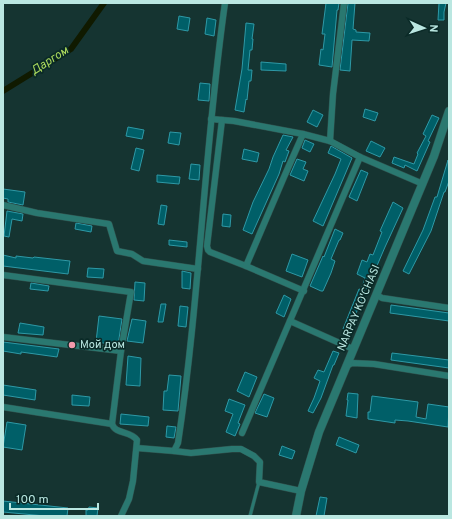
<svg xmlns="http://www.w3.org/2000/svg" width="452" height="519" viewBox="0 0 452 519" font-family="Overpass,sans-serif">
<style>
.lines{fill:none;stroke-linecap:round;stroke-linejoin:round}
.canal{stroke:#101a00;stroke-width:6}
.building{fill:#005f68;stroke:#2e99a6}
.service-casing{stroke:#30514d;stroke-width:4}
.minor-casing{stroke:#30514d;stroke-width:7}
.tertiary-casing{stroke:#30514d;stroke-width:9}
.service{stroke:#2a7870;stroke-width:3}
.minor{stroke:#2a7870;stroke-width:6}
.tertiary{stroke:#2a7870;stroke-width:8}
.poi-dot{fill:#f29aac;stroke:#0a2a27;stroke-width:1.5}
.labels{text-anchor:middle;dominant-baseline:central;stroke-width:3.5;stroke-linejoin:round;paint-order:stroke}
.street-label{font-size:11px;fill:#bae7e1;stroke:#0a2a27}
.poi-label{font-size:11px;fill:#bae7e1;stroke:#0a2a27;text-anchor:start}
.water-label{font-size:12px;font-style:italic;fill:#aedc5d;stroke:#0a2a27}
</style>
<rect width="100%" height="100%" fill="#153431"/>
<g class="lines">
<polyline class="canal" points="3,91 71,49 104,3"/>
</g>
<g class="building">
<polygon points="326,3 339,3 338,10 337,10 332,67 319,65 321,49 323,50 325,34 322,34"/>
<polygon points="348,3 355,3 353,29 356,30 356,32 370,33 369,41 352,40 350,71 340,70"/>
<polygon points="439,3 446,3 444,12 444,20 438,20"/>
<polygon points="179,16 190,18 188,31 177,29"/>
<polygon points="207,18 216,20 214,36 205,34"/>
<polygon points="246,23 254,24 252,39 253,39 252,50 250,50 248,70 252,70 251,81 249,81 247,100 246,99 244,112 235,110 242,69"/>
<polygon points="261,62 286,64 286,71 261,70"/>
<polygon points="200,83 210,84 209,101 198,100"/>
<polygon points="365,109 378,113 375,121 363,117"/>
<polygon points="313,110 323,115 317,127 307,122"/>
<polygon points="432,115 439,118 428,141 430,142 417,171 405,165 404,168 392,163 394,157 414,164 418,154 417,153 426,136 423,134"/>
<polygon points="128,127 144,130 142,139 126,136"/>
<polygon points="170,132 181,133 179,145 168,143"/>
<polygon points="283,135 293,137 286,150 289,151 285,162 283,161 279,174 252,234 243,230 253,202 269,169 273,157"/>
<polygon points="305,140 314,144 310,152 302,148"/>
<polygon points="371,141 385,148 380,157 366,151"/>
<polygon points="331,146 352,158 323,226 313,221 335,174 341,159 328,153"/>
<polygon points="136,148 144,150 139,171 131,169"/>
<polygon points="244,149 259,153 257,162 242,159"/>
<polygon points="297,159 306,162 303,169 308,171 304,181 290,175"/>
<polygon points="448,160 449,181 445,192 444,192 431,231 409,274 403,271 423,230 435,197 437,197"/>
<polygon points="191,164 200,165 199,180 189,179"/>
<polygon points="361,170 368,173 357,201 349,197"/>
<polygon points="157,175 180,177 179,184 157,182"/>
<polygon points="3,189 25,192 23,205 8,202 8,199 3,198"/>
<polygon points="393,202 403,208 385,247 367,289 362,287 365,278 357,274 362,260 367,262 370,254 373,255 382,232 380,231"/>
<polygon points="161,205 167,206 164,225 158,224"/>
<polygon points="7,211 23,214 22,221 12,219 9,237 4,236"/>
<polygon points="223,214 231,215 230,227 222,226"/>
<polygon points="76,223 92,226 91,232 75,229"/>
<polygon points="335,229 343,233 340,240 339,240 331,259 335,261 331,273 323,291 321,291 310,286 323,256 324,257"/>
<polygon points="169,240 187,242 187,247 169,245"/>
<polygon points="292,254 308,260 302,277 286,271"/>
<polygon points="3,255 16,258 16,256 33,258 34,257 70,261 68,274 3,266"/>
<polygon points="88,268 104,269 103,278 87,277"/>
<polygon points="182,271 191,273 190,289 182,288"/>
<polygon points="135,282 145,283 144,301 134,300"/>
<polygon points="31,283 49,286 48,291 30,289"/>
<polygon points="359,289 365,291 349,331 343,329"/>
<polygon points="284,295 291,299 284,317 276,313"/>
<polygon points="161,304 166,304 163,322 158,322"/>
<polygon points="391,305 449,313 449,321 390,313"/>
<polygon points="180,306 188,307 186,327 178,326"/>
<polygon points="99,316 122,319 118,345 96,342"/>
<polygon points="132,319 146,321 143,343 127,341"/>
<polygon points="20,323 44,327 43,335 18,333"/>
<polygon points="3,342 59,349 57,357 21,352 21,354 3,351"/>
<polygon points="333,351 339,353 334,365 333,365 321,398 313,413 308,411 314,398 320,381 314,378 318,370 324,372"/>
<polygon points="392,353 449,360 449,368 391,360"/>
<polygon points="128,356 141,358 140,386 126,385"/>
<polygon points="245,372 257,377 249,397 237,391"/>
<polygon points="169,375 181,376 178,411 163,410 164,391 167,391"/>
<polygon points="3,385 36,390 35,400 3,395"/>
<polygon points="348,393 358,394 357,418 346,416 348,400 347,400"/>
<polygon points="264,394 274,398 267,417 255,413"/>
<polygon points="72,395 90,397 89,406 72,405"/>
<polygon points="372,396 418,402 416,417 426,419 428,404 449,407 448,427 408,421 395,420 395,423 368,419 368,412 370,412"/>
<polygon points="229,399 245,405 238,423 240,424 235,436 226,432 233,414 225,411"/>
<polygon points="121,414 149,417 148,426 120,424"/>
<polygon points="7,422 26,425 22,450 3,447"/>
<polygon points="167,426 176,427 174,438 166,437"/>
<polygon points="339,437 359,445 356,453 336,445"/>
<polygon points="282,446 295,451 292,459 279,455"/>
<polygon points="320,497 327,498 324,516 316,516"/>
<polygon points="3,501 68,508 67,516 45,516 3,512"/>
<polygon points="89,507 98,508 97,516 86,516 86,510 88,510"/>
</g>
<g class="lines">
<defs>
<polyline id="service" points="250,516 259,482"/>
<g id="minor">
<polyline points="211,119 234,121 303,134 330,141 360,157 423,184"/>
<polyline points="222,120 207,246 208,250 210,252 246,266"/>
<polyline points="303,134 284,177 246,266 304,291"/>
<polyline points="330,141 333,94 344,3"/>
<polyline points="3,205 37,213 109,224 117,251 132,254 143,261 198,269"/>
<path d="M3,275L131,292L121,351L112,424C116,435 130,430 137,440L133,481L129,499L121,516"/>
<polyline points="377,295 382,298 449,308"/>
<polyline points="290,321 353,349"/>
<polyline points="3,337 121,351"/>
<polyline points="346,366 352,363 374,364 449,376"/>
<polyline points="3,407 112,424"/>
<polyline points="242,433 360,157"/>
<path d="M137,448L174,451L178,443C200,297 204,149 225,3"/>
<polyline points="174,451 191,453 232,449 241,449 254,456 260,462 259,482 301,491"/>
</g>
<polyline id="tertiary" points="296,516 301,491 319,432 434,156 449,111"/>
</defs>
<use href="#service" class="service-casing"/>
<use href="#minor" class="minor-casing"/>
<use href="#tertiary" class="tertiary-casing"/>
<use href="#service" class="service"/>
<use href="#minor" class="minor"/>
<use href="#tertiary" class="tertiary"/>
</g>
<circle class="poi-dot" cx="72" cy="345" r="4"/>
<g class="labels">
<g class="street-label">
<text transform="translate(359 308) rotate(-67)">NARPAY KO'CHASI</text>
</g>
<g class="poi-label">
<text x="80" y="345">Мой дом</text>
</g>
<g class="water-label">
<text transform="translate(50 61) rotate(-33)">Даргом</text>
</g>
</g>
<rect width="452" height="519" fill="none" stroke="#bae7e1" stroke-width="8"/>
<g transform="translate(424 28) rotate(93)" stroke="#0a2a27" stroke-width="3" paint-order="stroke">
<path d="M0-3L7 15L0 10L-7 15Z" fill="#bae7e1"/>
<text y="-6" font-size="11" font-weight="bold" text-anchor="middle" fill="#bae7e1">N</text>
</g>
<path d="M10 503v6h88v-6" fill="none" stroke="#bae7e1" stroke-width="2"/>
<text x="16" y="503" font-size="12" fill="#bae7e1" stroke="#0a2a27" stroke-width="3" paint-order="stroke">100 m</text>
</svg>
